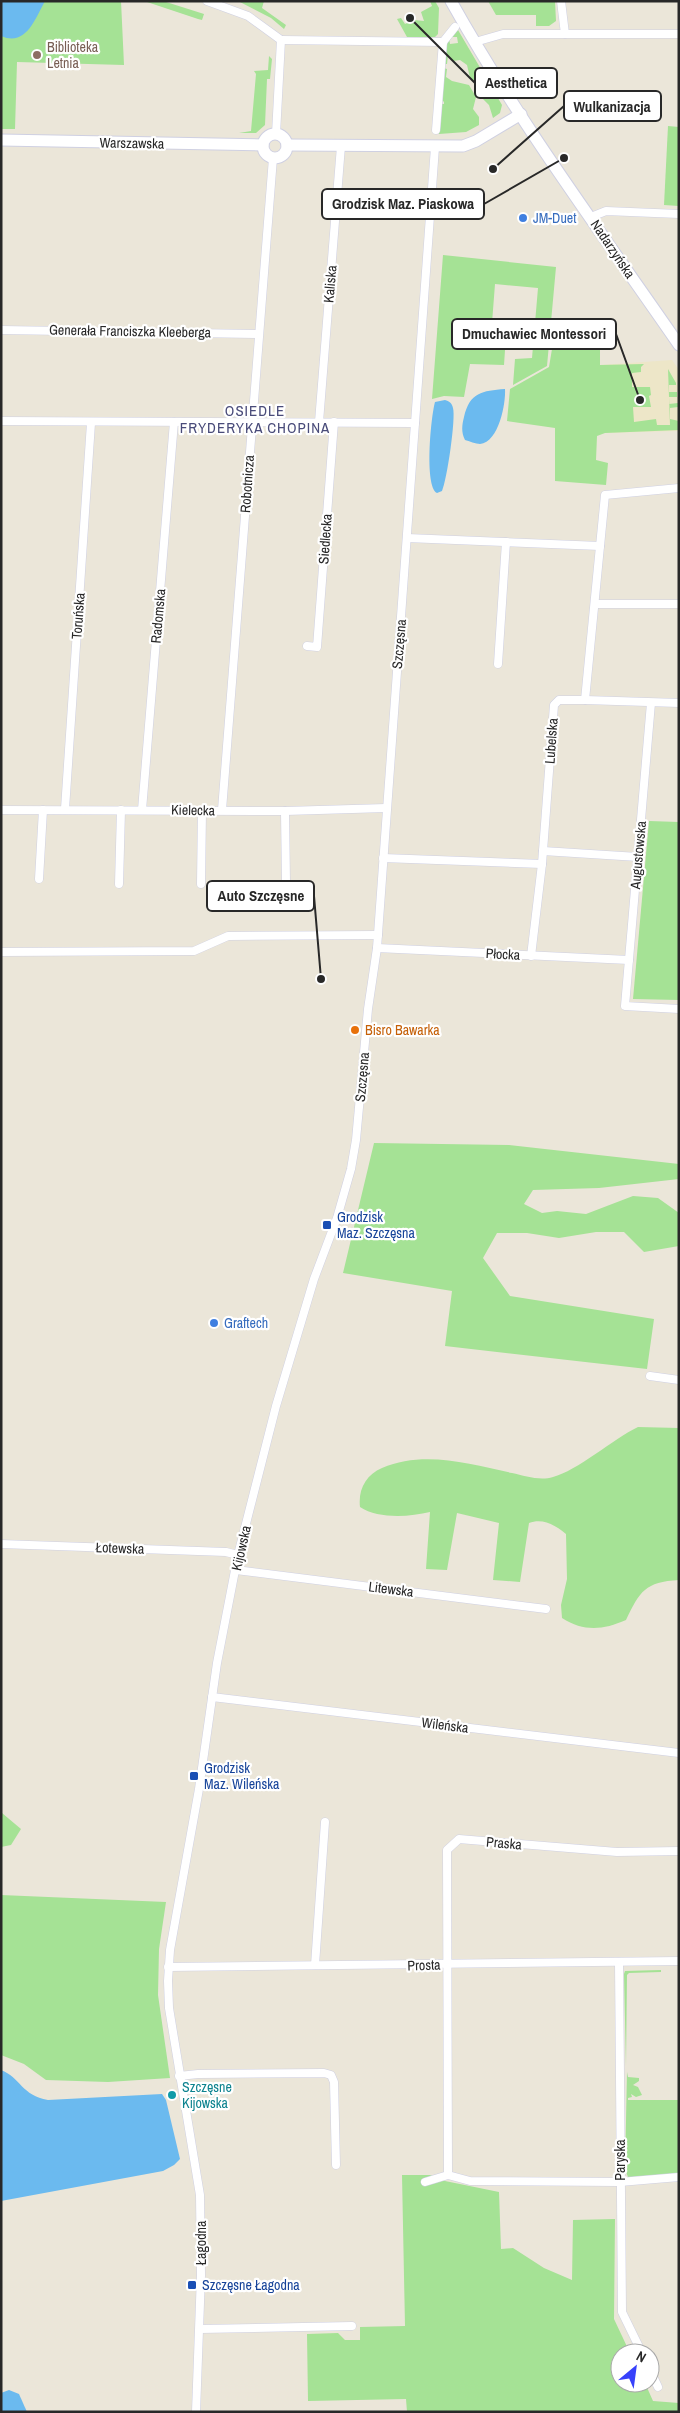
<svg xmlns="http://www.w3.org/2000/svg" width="680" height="2413" viewBox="0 0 680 2413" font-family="'Archivo Narrow',sans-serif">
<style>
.education{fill:#ede6c8}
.green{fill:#a5e295}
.water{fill:#6bbaef}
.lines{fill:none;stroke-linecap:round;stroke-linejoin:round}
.street-casing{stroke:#cfd0e2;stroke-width:9}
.secondary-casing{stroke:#cfd0e2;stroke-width:13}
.street{stroke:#fff;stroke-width:8}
.secondary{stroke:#fff;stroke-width:11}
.education-dot{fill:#8d6e63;stroke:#fff;stroke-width:2}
.shop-dot{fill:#3f7fe0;stroke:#fff;stroke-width:2}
.food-dot{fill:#e8710a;stroke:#fff;stroke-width:2}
.transit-dot{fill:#1a4fb4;stroke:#fff;stroke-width:2}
.culture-dot{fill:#0f9aa8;stroke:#fff;stroke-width:2}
.labels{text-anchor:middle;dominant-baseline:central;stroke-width:4.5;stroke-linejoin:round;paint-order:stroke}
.education-label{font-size:14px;fill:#785e54;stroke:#fff;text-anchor:start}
.street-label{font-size:14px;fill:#282828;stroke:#fff}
.shop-label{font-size:14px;fill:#366cbe;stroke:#fff;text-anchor:start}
.food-label{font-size:14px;fill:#c56008;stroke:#fff;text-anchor:start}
.transit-label{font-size:14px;fill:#164399;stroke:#fff;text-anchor:start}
.culture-label{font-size:14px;fill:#0d838f;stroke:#fff;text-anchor:start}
.neighbourhood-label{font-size:15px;letter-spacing:1px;fill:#494b79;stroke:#fff}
.leader{fill:none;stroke:#282828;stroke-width:2}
.callout-dot{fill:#282828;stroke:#fff;stroke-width:2}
.callout{fill:#fff;stroke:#282828;stroke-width:2}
.callout-label{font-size:15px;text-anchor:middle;font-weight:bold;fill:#282828}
</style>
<rect width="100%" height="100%" fill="#ebe6d9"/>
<polygon class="education" points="672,360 679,370 679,431 605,433 600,365"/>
<g class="green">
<polygon points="1,1 121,1 124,65 17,62 15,129 1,129"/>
<polygon points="144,1 163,1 204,14 202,20 198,19"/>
<polygon points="238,1 264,1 262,8 286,25 284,29 271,18"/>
<polygon points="430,1 435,1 439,8 438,34 435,37 407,37 397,19 401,18 405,24 414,20 424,21 421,12 432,6"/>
<polygon points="488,1 555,1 556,21 549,26 536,26 536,15 496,15"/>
<polygon points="458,30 502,105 500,113 493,118 489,105 480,96 480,89 470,78 467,65 460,60 453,61 448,55 447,64 444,64 446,43 449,38 450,44 458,43 457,37 451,37"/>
<polygon points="269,56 272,59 270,79 267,79 265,125 256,133 239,133 251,131 256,74 254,71 268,70"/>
<polygon points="444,68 447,69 446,77 452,81 469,85 476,97 473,109 479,117 479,125 466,132 439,134 440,104 444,104 444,102 442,100"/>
<polygon points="668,126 679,127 679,206 664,205"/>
<polygon points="443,255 556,267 547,366 513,385 515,359 532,358 538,288 495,284 490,349 505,350 504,365 470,364 464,397 444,396 432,399"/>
<polygon points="600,338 600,365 644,364 641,367 641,372 632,373 632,387 650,387 651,395 649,396 651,407 633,407 634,422 656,419 657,425 670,425 668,369 676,383 676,385 669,385 669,392 677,392 677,397 669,397 669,404 678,403 678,407 670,408 670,419 679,421 679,430 605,433 597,436 596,460 608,463 606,485 555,481 555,428 507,421 510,389 549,367 552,349"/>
<polygon points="649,821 679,822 679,1000 633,999"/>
<polygon points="374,1143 509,1145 679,1164 679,1179 599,1188 533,1190 524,1204 542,1213 557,1211 586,1214 633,1196 658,1198 679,1213 679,1246 644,1252 624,1232 596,1232 559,1238 527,1233 497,1233 483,1258 510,1296 654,1319 647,1369 445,1346 452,1291 343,1273"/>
<path d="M638,1427L679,1428V1580C645,1582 640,1591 626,1620C603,1630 584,1632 562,1618L561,1605L567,1579L566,1534C555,1525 543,1518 529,1523L520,1582L493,1580L499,1523L457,1513L447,1570L426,1569L430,1512C409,1517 378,1519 360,1507C358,1489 366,1475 382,1468C424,1450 470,1464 512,1473C525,1476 540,1481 553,1477C577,1471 613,1439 638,1427Z"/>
<polygon points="2,1813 21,1829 11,1845 1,1847"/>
<polygon points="1,1895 166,1902 159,1949 158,1995 170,2078 108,2082 46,2080 24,2064 1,2055"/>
<polygon points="661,1970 661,1972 629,1973 627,1975 626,2066 624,1974 625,1971"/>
<polygon points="627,2072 628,2077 639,2078 639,2081 633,2085 638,2087 642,2095 636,2097 631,2094 632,2097 628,2098 628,2100 679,2100 679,2175 634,2181 628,2177 625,2169"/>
<polygon points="402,2175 430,2175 445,2181 499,2192 501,2249 513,2248 544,2268 572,2280 573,2220 615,2219 614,2319 630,2353 620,2353 620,2383 645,2383 653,2401 679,2403 679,2412 407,2412 406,2399 308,2401 307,2334 338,2333 345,2340 360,2340 360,2327 405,2326"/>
</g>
<g class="water">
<path d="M1,1H45C35,19 26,47 1,36Z"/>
<path d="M505,389C506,403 499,442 480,444C476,444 469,441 465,440C461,432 462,425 464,417C470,392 482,391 505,389Z"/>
<path d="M445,400C449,401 452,403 453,408C456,418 447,480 442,491L437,493C424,486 431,416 435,402Z"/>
<path d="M1,2070C20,2077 22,2096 48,2100L162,2094L166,2100L180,2159L174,2165L163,2171L1,2201Z"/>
<polygon points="9,2390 19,2394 27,2412 1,2412 1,2393"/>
</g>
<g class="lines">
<defs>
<g id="street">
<polyline points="207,1 248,16 281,40 276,134"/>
<polyline points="561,1 565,34"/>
<polyline points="281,40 443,42"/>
<polyline points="443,42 455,27"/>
<polyline points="475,42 503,34 679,34"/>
<polyline points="436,130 443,42"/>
<polyline points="591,217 606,211 679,214"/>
<polyline points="1,330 258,334"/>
<polyline points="1,421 415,423"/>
<polyline points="319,422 341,146"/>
<polyline points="407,538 600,546"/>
<polyline points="595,604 679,604"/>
<polyline points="307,646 317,647 334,422"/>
<polyline points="498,664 506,542"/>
<polyline points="585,700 679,703"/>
<polyline points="651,703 625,1006 679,1009"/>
<polyline points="65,809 91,423"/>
<polyline points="1,810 285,811 386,808"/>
<polyline points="142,810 174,422"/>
<polyline points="222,810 273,158"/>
<polyline points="285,811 286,883"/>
<polyline points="543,851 638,857"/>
<polyline points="383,858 542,864"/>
<polyline points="39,879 43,810"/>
<polyline points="119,884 121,810"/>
<polyline points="201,884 202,810"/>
<polyline points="377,948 629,960"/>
<polyline points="1,952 194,951 228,936 378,935"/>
<polyline points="531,956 542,864 554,705 559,700 585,700 605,495 679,488"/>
<polyline points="650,1376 679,1380"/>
<polyline points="1,1544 226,1552 238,1555"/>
<polyline points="236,1570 546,1609"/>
<polyline points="212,1697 679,1753"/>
<polyline points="619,1962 622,2312 642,2353"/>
<polyline points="315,1965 325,1822"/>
<polyline points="168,1967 679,1961"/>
<polyline points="179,2076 198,2074 324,2073 331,2075 334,2082 336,2165"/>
<polyline points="448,2175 447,1850 459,1839 617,1852 679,1851"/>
<polyline points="425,2182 448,2175 470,2181 620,2182 679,2177"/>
<polyline points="200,2329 352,2326"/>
<polyline points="650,2370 658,2387"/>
<polyline points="196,2412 201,2275 200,2195 169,2008 168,1981 170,1950 199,1789 217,1663 238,1555 276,1406 314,1279 337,1218 351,1169 356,1140 368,1009 377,948 435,147"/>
</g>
<g id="secondary">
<path d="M451,1C518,121 601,232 679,345"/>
<circle cx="275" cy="146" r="12"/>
<polyline points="1,140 263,145"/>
<polyline points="287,145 463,146 476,141 521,114"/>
</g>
</defs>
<use href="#street" class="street-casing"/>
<use href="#secondary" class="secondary-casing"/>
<use href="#street" class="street"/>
<use href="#secondary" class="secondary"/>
</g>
<circle class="education-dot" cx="37" cy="55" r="5"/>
<g class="shop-dot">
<circle cx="523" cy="218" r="5"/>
<circle cx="214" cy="1323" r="5"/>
</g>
<circle class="food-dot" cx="355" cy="1030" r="5"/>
<g class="transit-dot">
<rect x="322" y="1220" width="10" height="10" rx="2.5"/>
<rect x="189" y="1771" width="10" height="10" rx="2.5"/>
<rect x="187" y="2280" width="10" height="10" rx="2.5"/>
</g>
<circle class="culture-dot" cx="172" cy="2095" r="5"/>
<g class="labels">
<g class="education-label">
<text x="47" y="47">Biblioteka<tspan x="47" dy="16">Letnia</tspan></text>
</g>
<g class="street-label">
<text transform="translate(132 143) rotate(1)">Warszawska</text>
<text transform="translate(613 249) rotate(56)">Nadarzyńska</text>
<text transform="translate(330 284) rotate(-85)">Kaliska</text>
<text transform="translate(130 331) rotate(1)">Generała Franciszka Kleeberga</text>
<text transform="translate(247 484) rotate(-86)">Robotnicza</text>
<text transform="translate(325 539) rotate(-86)">Siedlecka</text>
<text transform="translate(78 616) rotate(-86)">Toruńska</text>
<text transform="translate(158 616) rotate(-85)">Radomska</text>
<text transform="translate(399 644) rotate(-85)">Szczęsna</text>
<text transform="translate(551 741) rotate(-86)">Lubelska</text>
<text transform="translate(193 810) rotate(1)">Kielecka</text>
<text transform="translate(638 855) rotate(-85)">Augustowska</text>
<text transform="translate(503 954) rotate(3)">Płocka</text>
<text transform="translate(362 1077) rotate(-85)">Szczęsna</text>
<text transform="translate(120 1548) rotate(2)">Łotewska</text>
<text transform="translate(241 1548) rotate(-77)">Kijowska</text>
<text transform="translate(391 1589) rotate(7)">Litewska</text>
<text transform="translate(445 1725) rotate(7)">Wileńska</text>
<text transform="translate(504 1843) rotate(5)">Praska</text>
<text transform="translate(424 1965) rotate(-2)">Prosta</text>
<text transform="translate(620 2160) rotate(-90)">Paryska</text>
<text transform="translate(201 2243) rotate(-90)">Łagodna</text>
</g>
<g class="shop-label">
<text x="533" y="218">JM-Duet</text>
<text x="224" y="1323">Graftech</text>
</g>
<g class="food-label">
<text x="365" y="1030">Bisro Bawarka</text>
</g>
<g class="transit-label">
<text x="337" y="1217">Grodzisk<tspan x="337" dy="16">Maz. Szczęsna</tspan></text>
<text x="204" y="1768">Grodzisk<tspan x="204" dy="16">Maz. Wileńska</tspan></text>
<text x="202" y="2285">Szczęsne Łagodna</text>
</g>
<g class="culture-label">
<text x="182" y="2087">Szczęsne<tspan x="182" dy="16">Kijowska</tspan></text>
</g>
<g class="neighbourhood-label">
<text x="255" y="410">OSIEDLE<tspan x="255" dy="17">FRYDERYKA CHOPINA</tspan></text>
</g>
</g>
<path class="leader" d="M410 18L475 83M493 169L564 106M564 158L484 204M640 400L616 334M321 979L314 896"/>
<g class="callout-dot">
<circle cx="410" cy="18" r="5"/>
<circle cx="493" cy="169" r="5"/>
<circle cx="564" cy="158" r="5"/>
<circle cx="640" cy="400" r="5"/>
<circle cx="321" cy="979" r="5"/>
</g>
<g class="callout">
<rect x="475" y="68" width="82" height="30" rx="5"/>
<rect x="564" y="91" width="97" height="30" rx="5"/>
<rect x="322" y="189" width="162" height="30" rx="5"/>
<rect x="452" y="319" width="164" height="30" rx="5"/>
<rect x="207" y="881" width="107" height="30" rx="5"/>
</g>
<g class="callout-label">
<text x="516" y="88">Aesthetica</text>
<text x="612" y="112">Wulkanizacja</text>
<text x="403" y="209">Grodzisk Maz. Piaskowa</text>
<text x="534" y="339">Dmuchawiec Montessori</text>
<text x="261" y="901">Auto Szczęsne</text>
</g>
<rect width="680" height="2413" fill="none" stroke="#282828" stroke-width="5"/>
<g transform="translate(635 2368) rotate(29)"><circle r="24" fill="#ffffff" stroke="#a9a9a9"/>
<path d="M0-4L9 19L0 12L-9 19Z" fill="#3741fb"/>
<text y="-8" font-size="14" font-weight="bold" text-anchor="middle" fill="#282828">N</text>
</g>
</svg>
